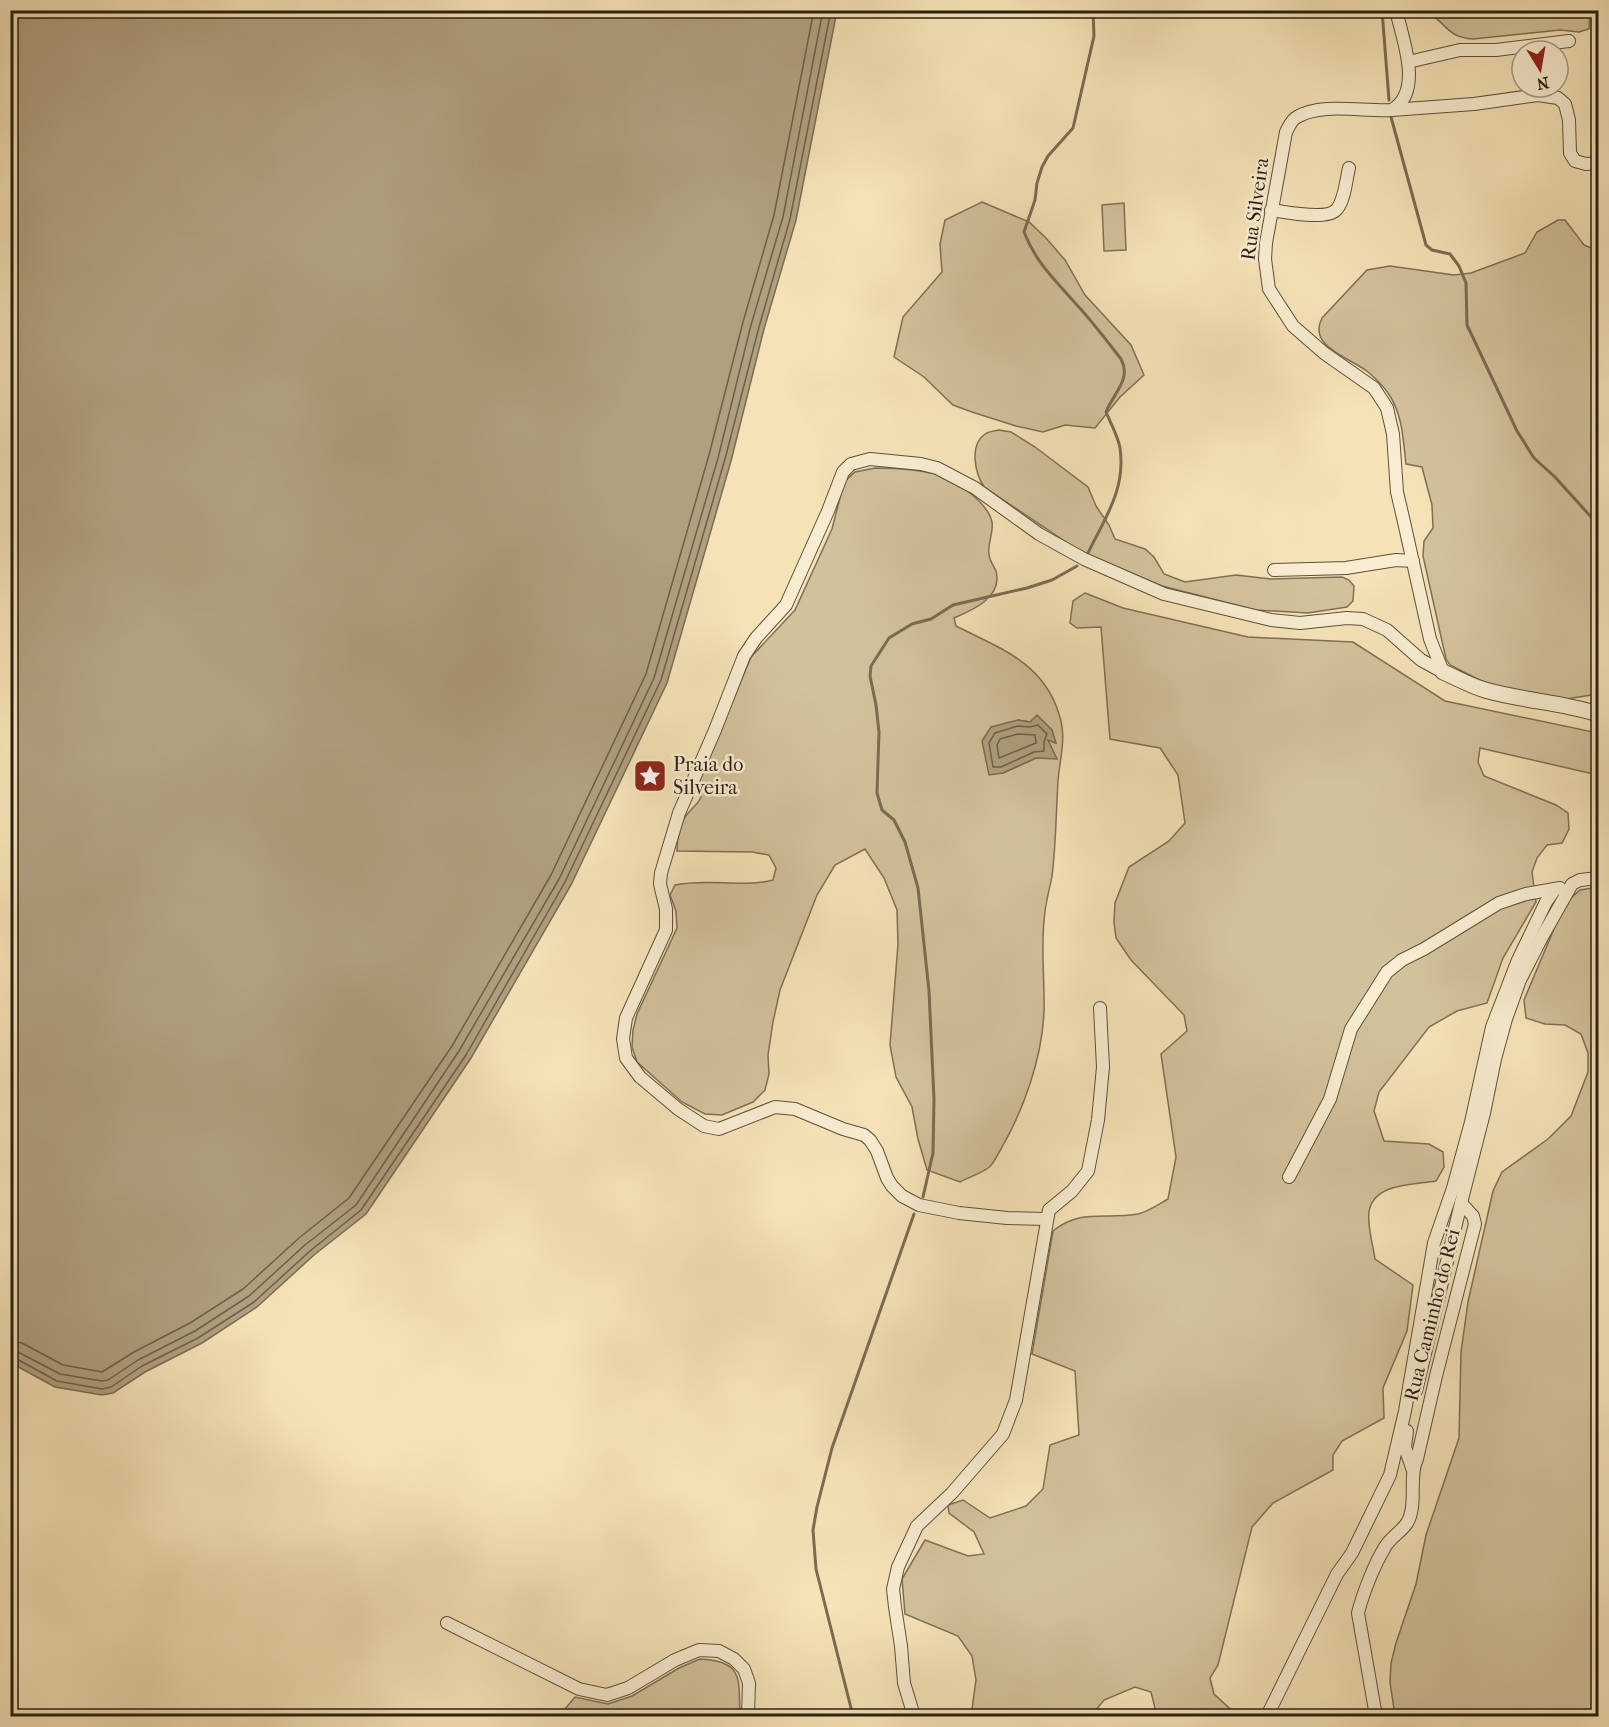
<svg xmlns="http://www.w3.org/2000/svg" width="1609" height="1727" viewBox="0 0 1609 1727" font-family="'IM FELL French Canon',serif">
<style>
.green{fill:#d2c29b;stroke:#7e7056;stroke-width:1.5;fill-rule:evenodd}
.water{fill:#b0a07f;stroke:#7a6c53;stroke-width:1.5}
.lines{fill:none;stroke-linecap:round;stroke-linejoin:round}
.shore{stroke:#6c6048;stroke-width:1.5}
.stream{stroke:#7a6c53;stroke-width:3}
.minor-casing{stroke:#5c503b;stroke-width:14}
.tertiary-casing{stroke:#5c503b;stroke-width:17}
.minor{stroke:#f8edd0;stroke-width:12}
.tertiary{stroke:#f8edd0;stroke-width:15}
.labels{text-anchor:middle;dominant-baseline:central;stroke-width:5;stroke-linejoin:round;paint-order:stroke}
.street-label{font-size:20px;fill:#291f12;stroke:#f8edd0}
.poi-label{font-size:20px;fill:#291f12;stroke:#f8edd0;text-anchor:start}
</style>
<rect width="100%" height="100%" fill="#f5e3b7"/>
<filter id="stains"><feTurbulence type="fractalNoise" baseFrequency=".00333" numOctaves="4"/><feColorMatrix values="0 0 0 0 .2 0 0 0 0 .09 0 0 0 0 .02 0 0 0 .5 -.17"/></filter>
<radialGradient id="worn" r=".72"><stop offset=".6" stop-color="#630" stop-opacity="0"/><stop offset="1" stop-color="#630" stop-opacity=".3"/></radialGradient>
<g class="green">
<path d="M1426,11H1590L1589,29L1579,32L1560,30L1473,39C1446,37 1447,23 1426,11Z"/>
<polygon points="982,202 1029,222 1046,238 1065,260 1085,295 1131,345 1144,375 1120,397 1095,428 1065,425 1043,432 1016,426 972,412 953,405 924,377 894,357 903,317 942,272 940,244 945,220"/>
<polygon points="1124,203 1126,250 1104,251 1102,205"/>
<path d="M1558,220H1565L1584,245L1598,251V694L1566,699L1493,687L1450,665L1446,659L1423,556L1424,541L1433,528L1432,505L1422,467L1406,464C1403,440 1403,417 1390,396C1385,388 1375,378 1368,372C1351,358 1307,347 1322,318L1367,270L1390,266L1454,275L1471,273L1525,253L1537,232Z"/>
<path d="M999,430L1011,432L1035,447L1088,487L1096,506L1109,525L1115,539L1145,549L1154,557L1164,574L1185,582L1236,575L1271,579L1342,577L1349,580L1354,586L1353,601L1347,607L1308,613L1256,610L1162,586L1081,552L984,487C975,473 969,445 985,434C989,431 995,431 999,430Z"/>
<path d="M875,468C896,468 918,469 939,475C956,480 988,503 992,522C994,533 987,544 989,554C989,560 994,566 996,571C1003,597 973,610 954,618L956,626C999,648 1043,662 1059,714C1067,738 1060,757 1058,781C1056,813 1056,845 1052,876C1050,888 1046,900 1045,912C1040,945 1045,978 1044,1012C1042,1058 1024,1109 1001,1149C997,1155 994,1164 988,1168C980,1174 969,1177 960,1182L927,1170L918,1139L912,1107L896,1077L890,1045L898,944L897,910L884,878L865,849L835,865L817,895L780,990L773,1022L768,1055L769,1074L765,1090L753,1102L722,1115L705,1114L682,1102L637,1062L632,1047L633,1030L637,1014L677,928L676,911L670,895L675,885C708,878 741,888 773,880L776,868L769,855L752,852L677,851C677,839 679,828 685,817C693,805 708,800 698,784L751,657L795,610L832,529L844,482L855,472ZM1018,720L1030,722L1055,743L1048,739L1036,758L1003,773Z"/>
<path d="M1085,593L1123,608L1248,637L1353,642L1445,701L1598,733V775L1480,748L1478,762L1484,776L1556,805L1568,813L1569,829L1562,843L1547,845L1537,858L1532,872L1536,902L1503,958L1487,1003L1457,1011L1429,1027L1379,1092L1374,1111L1384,1141L1429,1144L1443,1152L1444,1167L1436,1181C1413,1185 1373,1183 1369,1212C1367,1226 1373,1245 1375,1259L1413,1285L1407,1331L1383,1388L1384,1418L1342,1441L1333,1455V1470L1273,1503L1252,1527L1218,1665L1210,1678L1214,1694L1238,1716H1157L1151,1692L1135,1687L1104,1700L1091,1716H971L976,1680L972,1656L958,1636L905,1614L902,1579L925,1540L968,1556L984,1554L974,1532L949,1513L948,1505L963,1500L990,1518L1026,1506L1043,1489L1050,1445L1079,1435L1075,1371L1032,1354L1053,1231C1081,1208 1106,1220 1138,1214C1148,1212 1159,1204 1168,1199L1176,1157L1161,1054L1187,1031L1184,1015L1131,960L1116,938L1114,922L1115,903L1129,867L1169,841L1185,823L1178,775L1160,748L1110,739L1101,627L1077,628L1070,623L1073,601Z"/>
<polygon points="1598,887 1598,1716 1395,1716 1390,1682 1391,1663 1396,1643 1416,1584 1426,1535 1459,1438 1461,1352 1468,1302 1493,1191 1502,1172 1548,1139 1571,1116 1588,1072 1588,1053 1581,1034 1565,1025 1545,1024 1526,1018 1524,1000 1565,903 1580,890"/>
<path d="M700,1659C746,1661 738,1682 740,1716H559L575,1697L608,1704L632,1696L679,1668Z"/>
</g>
<g class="water">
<polygon points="10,11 837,11 796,220 764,329 731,461 667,683 571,885 471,1058 366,1214 314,1255 257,1307 202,1343 145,1372 113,1393 102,1395 55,1387 11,1363"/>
<polygon points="1037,715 1052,730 1056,743 1048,740 1057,759 1036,758 1003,773 989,775 982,741 991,727 1018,720 1030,722"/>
</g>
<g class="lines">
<g class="shore">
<polygon points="1038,725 1047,734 1044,742 1044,751 1034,752 1001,767 993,767 989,743 995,733 1018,726 1030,727"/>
<polygon points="1018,734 1035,735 1036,743 999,758 997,745 1000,739"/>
<polyline points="10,1341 22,1343 63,1365 102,1372 134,1352 190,1323 243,1289 299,1238 349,1198 452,1046 551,875 646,674 709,455 743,322 774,215 814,10"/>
<polyline points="10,1350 18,1352 60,1374 102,1381 108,1380 138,1360 195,1331 249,1296 305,1245 356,1205 459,1051 559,879 654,678 718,458 751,325 783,217 823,10"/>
<polyline points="10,1358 15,1358 57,1381 102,1389 111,1387 142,1366 198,1338 254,1302 310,1251 361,1210 466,1055 565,882 661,680 725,459 759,327 790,219 831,10"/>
</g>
<g class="stream">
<polyline points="1382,10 1389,100"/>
<polyline points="1391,117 1426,245 1432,250 1450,254 1459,266 1466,283 1467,325 1517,431 1534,458 1555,477 1592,518 1598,530"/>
<path d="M1088,553C1105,518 1126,489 1120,448C1118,436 1111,424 1106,412C1113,394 1132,379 1121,359C1107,341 1092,321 1076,304C1055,280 1036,263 1024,232L1035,200L1037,183L1042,167L1048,156L1073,128L1094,36L1093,10"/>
<polyline points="923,1197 933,1153 934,1099 929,991 918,888 905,842 894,820 882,810 877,793 879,732 876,705 870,676 871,666 889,638 912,624 931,619 953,605 1027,588 1052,580 1077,566"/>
<polyline points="853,1716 816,1569 813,1530 817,1507 832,1448 914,1214"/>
</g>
<defs>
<g id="minor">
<path d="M1396,10C1402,38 1424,91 1392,110C1365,112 1321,102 1297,117C1291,120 1289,127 1286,132L1266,243L1265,259L1269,289L1293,326L1324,353L1374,388L1387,408L1393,434L1397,492L1404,522L1430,639L1443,672"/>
<polyline points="1408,62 1460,50 1496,50 1569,41"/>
<polyline points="1392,110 1474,104 1538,95 1558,98 1565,104 1569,120 1570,153 1575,161 1586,164 1598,163"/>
<path d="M1271,210C1286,212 1328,221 1337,209C1345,199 1346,180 1349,168"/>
<polyline points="1274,570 1346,568 1396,560 1413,561"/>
<polyline points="1289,1177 1330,1099 1351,1029 1387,972 1402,960 1424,949 1499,903 1526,894 1560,888"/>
<polyline points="1047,1219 1007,1218 959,1213 919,1205 902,1196 892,1186 887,1178 877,1151 870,1140 864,1135 843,1129 795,1109 775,1107 719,1129 704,1126 678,1109 640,1077 626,1058 623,1039 626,1018 666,930 666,909 660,884 661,873 679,813 715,730 744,656 756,638 786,605 828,511 843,472 851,464 870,459 921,464 937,468 975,488 1039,534 1084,559 1164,594 1271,620 1300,623 1347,618 1363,619 1387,630 1421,660 1443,672"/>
<polyline points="1416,1391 1461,1203"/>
<polyline points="1407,1431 1405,1447 1412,1468"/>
<polyline points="447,1623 579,1689 607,1695 628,1688 675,1660 699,1650 719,1651 734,1659 744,1669 749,1683 748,1716"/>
<polyline points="914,1716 904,1683 901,1646 895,1607 893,1589 898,1567 917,1526 952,1493 1003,1434 1016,1400 1049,1210 1072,1191 1088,1171 1098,1120 1103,1067 1100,1008"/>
<polyline points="1267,1716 1337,1574 1352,1553 1390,1475 1405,1411 1434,1243 1453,1188 1471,1122 1492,1027 1518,960 1546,902 1555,889"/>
<path d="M1376,1716L1358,1613C1363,1593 1374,1565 1385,1547C1390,1538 1401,1532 1407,1523C1418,1505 1408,1476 1417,1459L1436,1376L1475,1224L1473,1216L1461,1203L1484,1113L1495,1059L1506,1019L1520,980L1542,937L1572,884L1580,880L1598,878"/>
</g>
<path id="tertiary" d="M1443,672C1457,678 1471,686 1485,690C1523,701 1562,702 1598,714"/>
</defs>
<use href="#minor" class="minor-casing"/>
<use href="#tertiary" class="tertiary-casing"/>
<use href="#minor" class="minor"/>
<use href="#tertiary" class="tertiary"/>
</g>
<defs>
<symbol id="sight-square" viewBox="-11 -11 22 22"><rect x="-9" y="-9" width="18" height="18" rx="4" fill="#8f2418" stroke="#f8edd0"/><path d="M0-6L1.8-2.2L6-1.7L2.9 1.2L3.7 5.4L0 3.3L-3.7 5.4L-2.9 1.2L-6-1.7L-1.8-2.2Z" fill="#fff"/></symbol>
</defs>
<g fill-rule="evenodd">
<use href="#sight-square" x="631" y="757" width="38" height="38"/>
</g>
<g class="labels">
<g class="street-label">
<text transform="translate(1255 209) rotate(-82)">Rua Silveira</text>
<text transform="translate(1432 1315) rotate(-76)">Rua Caminho do Rei</text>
</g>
<g class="poi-label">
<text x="673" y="764">Praia do<tspan x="673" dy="23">Silveira</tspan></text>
</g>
</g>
<rect width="1609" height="1727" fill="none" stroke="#f5e3b7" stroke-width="36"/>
<rect x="12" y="12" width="1585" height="1703" fill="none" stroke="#291f12" stroke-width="3"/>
<rect x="18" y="18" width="1573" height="1691" fill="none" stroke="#291f12" stroke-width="1.5"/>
<g transform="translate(1540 69) rotate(169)"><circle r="28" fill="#f8edd0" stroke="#a59b84" stroke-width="1.5"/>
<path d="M0-4.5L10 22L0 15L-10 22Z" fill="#8f2418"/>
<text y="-9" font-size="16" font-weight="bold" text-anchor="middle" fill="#291f12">N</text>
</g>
<rect width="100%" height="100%" filter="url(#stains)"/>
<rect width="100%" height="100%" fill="url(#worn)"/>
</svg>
